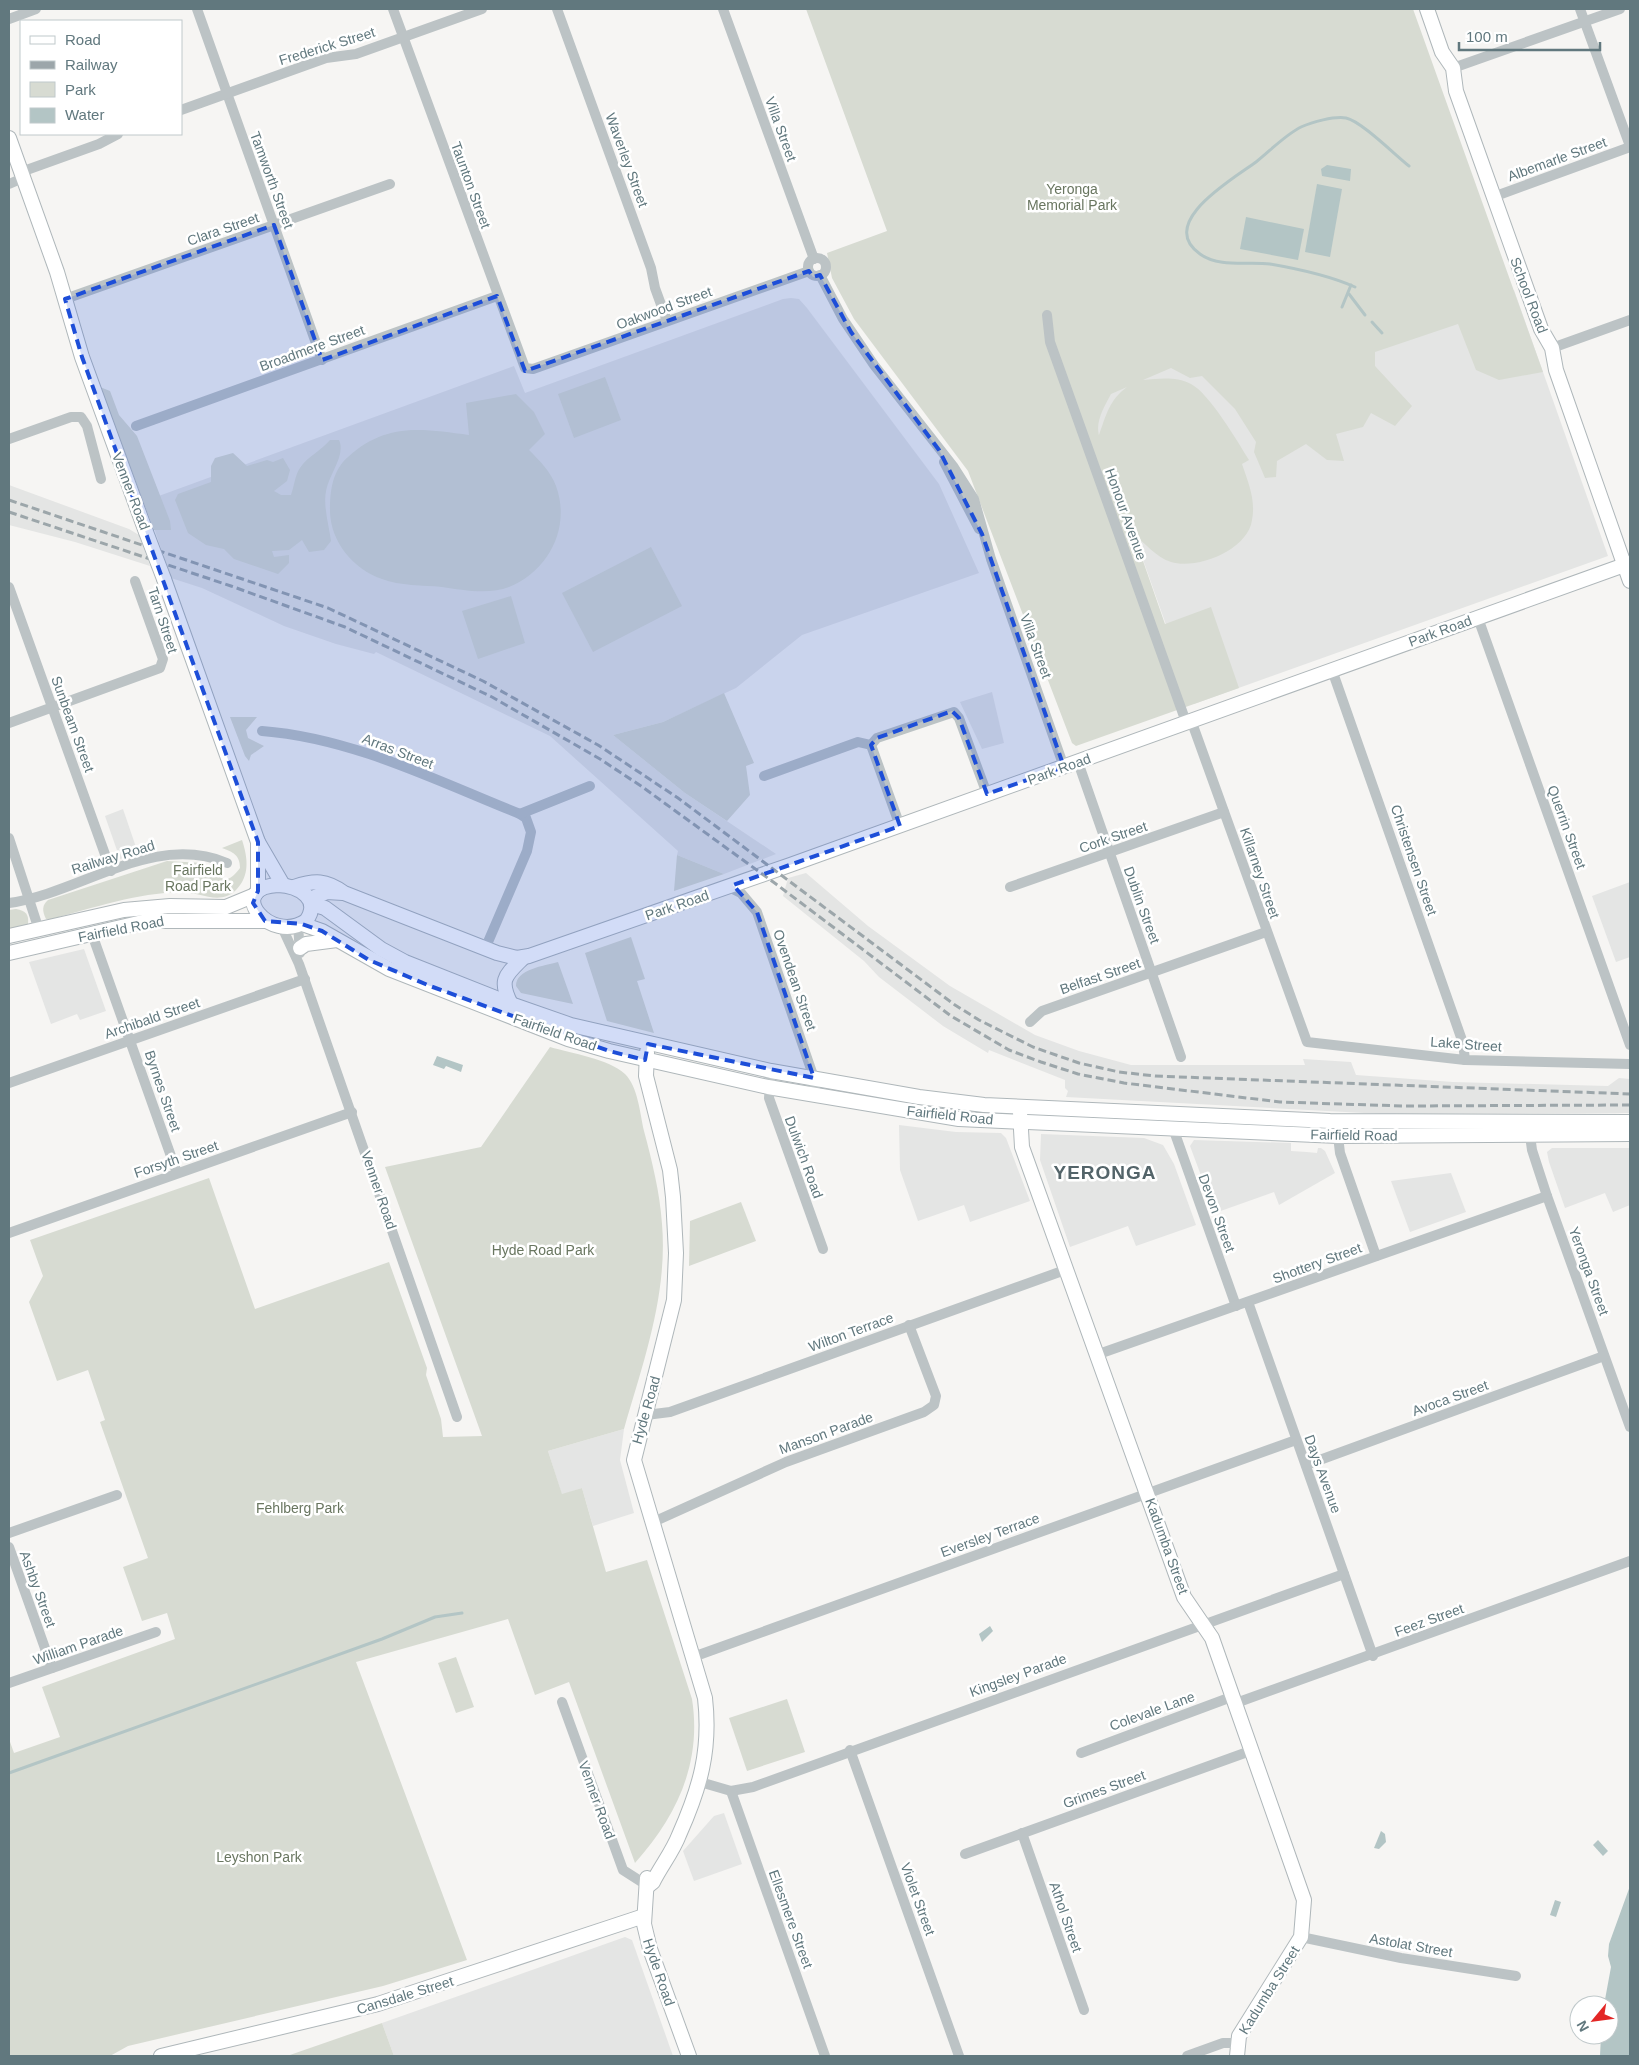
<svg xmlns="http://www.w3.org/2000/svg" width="1639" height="2065" viewBox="0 0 1639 2065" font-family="Helvetica,sans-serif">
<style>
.built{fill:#e4e5e4}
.green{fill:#d7dbd2;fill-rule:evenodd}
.water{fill:#b3c5c5}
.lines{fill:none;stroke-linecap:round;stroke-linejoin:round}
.stream{stroke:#b3c5c5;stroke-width:3}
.secondary-casing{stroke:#afb7ba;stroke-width:16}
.street{stroke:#bcc3c5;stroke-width:10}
.secondary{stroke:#fff;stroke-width:14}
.rail{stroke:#9ca6aa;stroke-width:3;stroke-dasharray:8 4;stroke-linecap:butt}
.secondary-bridge-casing{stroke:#afb7ba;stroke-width:16;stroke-linecap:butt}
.secondary-bridge{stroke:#fff;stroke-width:14}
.marked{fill:#1d4ed8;fill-opacity:0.2;stroke:#1d4ed8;stroke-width:4;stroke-dasharray:10 6;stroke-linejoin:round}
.labels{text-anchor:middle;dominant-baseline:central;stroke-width:5;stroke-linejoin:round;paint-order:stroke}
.street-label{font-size:14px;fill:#61787e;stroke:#fff}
.park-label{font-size:14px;fill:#697660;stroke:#fff}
.district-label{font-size:19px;font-weight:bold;letter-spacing:1px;fill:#536469;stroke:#fff}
</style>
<rect width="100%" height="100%" fill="#f6f5f3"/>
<g class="built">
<polygon points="1514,290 1608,556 1194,704 1084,393 1236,340"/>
<polygon points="791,298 799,299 807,308 939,484 979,573 802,635 736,688 663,722 613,735 685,793 776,854 724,874 677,855 678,851 550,736 376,652 374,654 336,644 284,626 202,588 171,578 145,501 514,366 525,393 783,299"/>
<polygon points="9,485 129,529 139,535 150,566 75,542 9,525"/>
<polygon points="992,692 1004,743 982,749 960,702"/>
<polygon points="123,809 138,853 120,859 105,816"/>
<polygon points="806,873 868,926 950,986 1035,1035 1079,1051 1131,1065 1305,1065 1303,1059 1351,1062 1356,1075 1453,1082 1608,1086 1619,1078 1630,1079 1630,1113 1383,1114 1066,1097 1068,1091 1065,1088 1065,1080 989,1050 988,1053 943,1026 879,977 864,961 783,896 788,878"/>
<polygon points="1630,882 1630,957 1616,962 1592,896"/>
<polygon points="84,949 106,1011 80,1020 77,1014 51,1024 29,962"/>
<polygon points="899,1125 956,1132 1001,1133 1006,1138 1030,1201 970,1222 964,1205 918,1221 900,1170"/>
<polygon points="1041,1134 1144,1138 1163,1145 1174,1164 1196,1225 1136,1246 1128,1226 1070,1247 1040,1160"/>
<polygon points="1194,1140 1291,1143 1291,1151 1307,1152 1317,1153 1318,1148 1321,1148 1325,1151 1335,1173 1279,1205 1274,1192 1215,1213 1190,1146"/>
<polygon points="1552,1148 1630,1148 1630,1205 1613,1212 1605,1193 1565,1208 1549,1162 1547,1152"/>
<polygon points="1451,1173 1466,1212 1410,1232 1391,1181"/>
<polygon points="624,1429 620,1460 634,1513 593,1526 582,1488 562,1495 548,1451"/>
<polygon points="724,1813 742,1864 694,1881 683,1851 714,1816"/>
<polygon points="625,1937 632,1940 673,2056 394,2056 382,2023"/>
</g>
<g class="green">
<path d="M806,9H1413L1543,372L1499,380L1476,370L1458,324L1375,352V366L1412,406L1395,426L1371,413L1363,427L1336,434L1344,461L1327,460L1306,444L1277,461L1276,477L1265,478L1254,452L1256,442L1235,409L1202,376L1190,378L1171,368L1143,380C1158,379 1175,376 1191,384C1209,393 1238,442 1249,460L1242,464C1248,482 1256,500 1252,520C1248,550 1197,570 1171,562C1155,557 1146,543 1134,535L1165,624L1211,607L1239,688L1076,746L1072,743L968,471L854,319L832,278L827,253L887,231ZM1127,387C1109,400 1106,416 1099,435C1095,422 1105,405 1111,394Z"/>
<polygon points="605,377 621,420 574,438 558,394"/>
<polygon points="100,387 110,391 119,415 137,436 170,521 171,530 154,530"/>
<path d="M516,394L534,412L545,434L529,450C539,460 551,472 556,486C571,527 549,571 509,587C489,595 463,590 442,587C423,585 400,586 382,579C353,569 331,542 330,512C330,491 332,471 348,457C387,422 422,429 469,435L466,403Z"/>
<path d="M330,440H339C346,455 329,474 326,491C323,506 329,526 331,541L324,550L309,552L302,540L289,550L272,551L274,557L289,555V563L278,574L234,559L224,549L206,545L188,533L175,500L178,494L211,482V466L215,458L233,453L247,466L267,460L273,462L283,458L290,470L287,481L274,491L281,495H291C294,487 295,475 300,468C308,456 321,451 330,440Z"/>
<polygon points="651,547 682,606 593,652 562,593"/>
<polygon points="511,596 525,643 478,659 462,611"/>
<polygon points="724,693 754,763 746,766 750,795 727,821 685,793 613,735 663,722"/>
<polygon points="230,717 257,717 246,730 248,738 264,746 251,755 249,761 245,756"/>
<path d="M242,840C248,858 250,876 236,890C220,906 200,892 181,892C137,893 93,908 51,919H46C42,911 42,905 48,900L167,861L203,863C218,874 224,890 240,868C240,855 233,852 222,848Z"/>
<polygon points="677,855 724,874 674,891"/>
<path d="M16,909C26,911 29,914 28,924L22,928L9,931V910Z"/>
<polygon points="631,937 645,979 637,981 654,1033 607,1021 585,953"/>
<path d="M558,962L573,1004L521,993L516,986C516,969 544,966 558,962Z"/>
<path d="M550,1047C571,1053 609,1059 625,1074C638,1087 640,1113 644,1131C652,1161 660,1193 662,1224C668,1294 643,1363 624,1429L548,1451L562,1494L582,1488L606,1572L647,1560L692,1699C702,1763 677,1816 635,1863L569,1682L535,1695L508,1619L356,1662L467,1960L383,1986L128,2046L110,2056H9V1739L14,1753L60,1737L42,1687L175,1639L167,1613L142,1621L123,1567L148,1558L100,1422L105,1420L88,1370L57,1381L29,1302L43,1276L30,1240L209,1178L255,1309L389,1262L427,1368L426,1375L441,1419L443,1437L482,1436L385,1167L481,1147Z"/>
<polygon points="741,1202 756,1241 689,1266 690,1221"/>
<polygon points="456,1657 474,1707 456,1713 438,1663"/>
<polygon points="787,1699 805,1752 747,1771 729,1718"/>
<polygon points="382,2023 394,2056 287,2056"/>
</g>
<g class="water">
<polygon points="1327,165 1351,169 1350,181 1322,176 1321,169"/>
<polygon points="1317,184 1342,189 1330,257 1305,252"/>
<polygon points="1246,217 1304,229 1298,260 1240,249"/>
<polygon points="437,1056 463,1065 461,1072 446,1066 444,1069 433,1065"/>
<polygon points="990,1626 993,1631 982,1642 979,1634"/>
<polygon points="1381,1831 1385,1834 1386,1842 1379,1849 1374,1848"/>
<polygon points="1598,1840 1608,1851 1603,1856 1593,1845"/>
<polygon points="1630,1886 1630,2056 1600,2056 1601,2035 1609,2035 1609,2005 1604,2005 1611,1967 1608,1956 1609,1944"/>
<polygon points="1555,1900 1561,1902 1556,1917 1550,1915"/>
</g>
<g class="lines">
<g class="stream">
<path d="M1355,287C1328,275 1299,269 1270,264C1249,261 1219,268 1200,254C1156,223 1233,179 1256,162C1270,151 1285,135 1301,127C1312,122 1334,116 1346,118C1361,121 1395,155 1409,166"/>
<polyline points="1349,294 1365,315"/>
<polyline points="1342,307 1351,285"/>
<polyline points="1372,322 1382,333"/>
<polyline points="9,1773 382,1639 435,1617 462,1613"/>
</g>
<defs>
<g id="secondary">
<polyline points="1427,9 1442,52 1453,68 1456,91 1541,329 1552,348 1556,370 1630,581"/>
<polyline points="9,138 57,272 82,357 146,532"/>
<polyline points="164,579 258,842 283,885"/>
<polyline points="258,842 258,891"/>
<path d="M278,885C299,886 322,899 306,921C270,945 224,888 278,885Z"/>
<path d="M294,887C315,880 326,880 344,893L497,953L517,958L529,956L790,865L1630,563"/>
<polyline points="310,899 327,892 343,893"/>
<polyline points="312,904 325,908 381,949 405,962 511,1004 571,1025 771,1071 919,1097 984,1105 1330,1121 1630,1122"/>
<polyline points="302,924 322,931 389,969 568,1039 609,1051 768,1087 959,1119 1338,1136 1630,1134"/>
<polyline points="9,936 124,910 170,906 226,907 255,895"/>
<polyline points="300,948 306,944 337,940"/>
<polyline points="9,953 147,921 265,921"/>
<path d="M511,1004C498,979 506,975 524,957"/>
<path d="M647,1052L646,1076L670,1170L673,1197L676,1253L674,1300L634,1460L705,1698C711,1750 700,1788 679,1835C673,1851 661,1866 653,1882L648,1886"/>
<polyline points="1020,1112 1022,1147 1184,1597 1212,1638 1304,1900 1301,1937 1239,2036 1237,2056"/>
<polyline points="647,1878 644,1924 650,1949 689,2056"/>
<polyline points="161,2056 378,2004 644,1916"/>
</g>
</defs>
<use href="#secondary" class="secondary-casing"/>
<g class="street">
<polyline points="197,9 322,360"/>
<polyline points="393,9 525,368 533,369 809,271"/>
<polyline points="557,9 651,268 655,288 667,321"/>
<polyline points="723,9 814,259"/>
<polyline points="1580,9 1630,146"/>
<polyline points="9,19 36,9"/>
<polyline points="1453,68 1620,9"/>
<polyline points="181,110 326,58 356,54 482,9"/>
<polyline points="21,172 99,144 118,134"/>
<polyline points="9,184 23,178"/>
<polyline points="1493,197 1630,147"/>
<circle cx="817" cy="267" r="9"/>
<polyline points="820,275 843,319 874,365 953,466 974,499 991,559 1064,767"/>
<polyline points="65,299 390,184"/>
<polyline points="1047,315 1050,342 1186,722"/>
<polyline points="1552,348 1630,320"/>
<polyline points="136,426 497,296"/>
<polyline points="9,439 71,417 81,417 87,426 101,479"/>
<polyline points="944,462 979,529"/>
<polyline points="9,587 111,871"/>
<polyline points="1478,618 1630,1045"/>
<polyline points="1332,670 1463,1043 1465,1060"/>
<polyline points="1191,720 1307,1042 1465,1060 1630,1064"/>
<polyline points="9,723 160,668 163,659 135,581"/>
<path d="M262,731C353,738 437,781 520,814L526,818L531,832L527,851L485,949"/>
<polyline points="871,745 877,738 954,712 959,718 987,794"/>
<polyline points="871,745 900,826"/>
<polyline points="1078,762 1181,1057"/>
<polyline points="764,776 858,742 871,745"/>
<polyline points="520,814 590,786"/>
<polyline points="9,838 39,930"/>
<polyline points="729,887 741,893 757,912 814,1078 815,1093"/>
<polyline points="1010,887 1224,812"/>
<path d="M9,903C81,893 153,832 227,863"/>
<polyline points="281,925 299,964 457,1417"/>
<polyline points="298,925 300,953"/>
<polyline points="92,934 177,1173"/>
<polyline points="1030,1022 1042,1011 1266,932"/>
<polyline points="771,1071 769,1098 823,1249"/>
<polyline points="9,1083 305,979"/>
<polyline points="1173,1128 1236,1306"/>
<polyline points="1529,1128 1532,1150 1547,1196 1630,1427"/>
<polyline points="1338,1136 1340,1153 1376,1256"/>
<polyline points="9,1233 352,1112"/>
<polyline points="1248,1302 1373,1656"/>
<polyline points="1096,1355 1547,1196"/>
<polyline points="646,1415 670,1412 1065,1270"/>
<polyline points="1306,1465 1604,1356"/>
<polyline points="651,1523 786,1462 924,1412 934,1405 936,1396 909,1325"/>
<polyline points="9,1533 117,1495"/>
<polyline points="9,1547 52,1668"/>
<polyline points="693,1657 1296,1440"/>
<polyline points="9,1683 156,1632"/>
<polyline points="562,1702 623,1870 648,1886"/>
<polyline points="1236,1703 1630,1561"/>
<polyline points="850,1750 959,2056"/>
<polyline points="1081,1753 1234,1696"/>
<polyline points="700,1782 731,1791 753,1787 1344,1574"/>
<polyline points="731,1791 825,2056"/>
<polyline points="1022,1833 1084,2010"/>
<polyline points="965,1854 1253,1750"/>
<polyline points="1301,1937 1401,1958 1516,1976"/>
<polyline points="1187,2056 1223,2043 1237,2043"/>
</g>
<use href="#secondary" class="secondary"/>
<g class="rail">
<polyline points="9,500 328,608 483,681 598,745 678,798 955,1005 979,1020 1033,1047 1079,1063 1119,1072 1155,1076 1630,1094"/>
<polyline points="9,512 231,586 345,627 492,697 600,759 641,786 776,884 951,1016 1009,1050 1041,1062 1078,1074 1124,1083 1280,1102 1402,1106 1630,1105"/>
</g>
<defs>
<polyline id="secondary-bridge" points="146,532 164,579"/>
</defs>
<use href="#secondary-bridge" class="secondary-bridge-casing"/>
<use href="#secondary-bridge" class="secondary-bridge"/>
</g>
<path class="marked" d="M274,225L322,360L497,296L525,371L809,271L813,277L820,275L851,332L939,450L982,534L1064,767L987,794L959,718L952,711L877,738L871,745L900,826L733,885L757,912L814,1078L648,1044L645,1060L609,1051L430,986L369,960L322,931L302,924L265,921L253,903L258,891V842L82,357L65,299Z"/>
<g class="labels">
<g class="street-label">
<text transform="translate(327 46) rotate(-17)">Frederick Street</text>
<text transform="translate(781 129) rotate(70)">Villa Street</text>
<text transform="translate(1557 159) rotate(-20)">Albemarle Street</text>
<text transform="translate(627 160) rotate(70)">Waverley Street</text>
<text transform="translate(272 180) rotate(70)">Tamworth Street</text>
<text transform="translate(471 185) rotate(70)">Taunton Street</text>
<text transform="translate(223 229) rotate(-19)">Clara Street</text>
<text transform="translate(1529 295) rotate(69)">School Road</text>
<text transform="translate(664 308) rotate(-20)">Oakwood Street</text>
<text transform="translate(312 348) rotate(-20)">Broadmere Street</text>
<text transform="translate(131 491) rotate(69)">Venner Road</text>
<text transform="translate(1126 514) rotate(70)">Honour Avenue</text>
<text transform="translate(163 620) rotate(72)">Tarn Street</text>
<text transform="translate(1440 631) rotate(-20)">Park Road</text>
<text transform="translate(1036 646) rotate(70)">Villa Street</text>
<text transform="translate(73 724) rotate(70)">Sunbeam Street</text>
<text transform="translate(398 751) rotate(21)">Arras Street</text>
<text transform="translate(1059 769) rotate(-20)">Park Road</text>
<text transform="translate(1567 827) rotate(70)">Querrin Street</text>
<text transform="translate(1113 837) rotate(-19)">Cork Street</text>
<text transform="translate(113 857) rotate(-17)">Railway Road</text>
<text transform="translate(1414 860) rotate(71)">Christensen Street</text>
<text transform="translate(1260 873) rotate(71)">Killarney Street</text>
<text transform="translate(677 905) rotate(-19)">Park Road</text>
<text transform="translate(1142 905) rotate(70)">Dublin Street</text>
<text transform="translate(121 929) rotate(-11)">Fairfield Road</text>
<text transform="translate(1100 976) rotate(-19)">Belfast Street</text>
<text transform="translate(795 980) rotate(71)">Ovendean Street</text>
<text transform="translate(152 1018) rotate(-19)">Archibald Street</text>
<text transform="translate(555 1032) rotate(19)">Fairfield Road</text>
<text transform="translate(1466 1044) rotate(4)">Lake Street</text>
<text transform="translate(163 1091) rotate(71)">Byrnes Street</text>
<text transform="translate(950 1115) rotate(6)">Fairfield Road</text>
<text transform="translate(1354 1135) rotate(1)">Fairfield Road</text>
<text transform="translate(804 1157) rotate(70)">Dulwich Road</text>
<text transform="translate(176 1159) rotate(-19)">Forsyth Street</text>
<text transform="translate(379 1190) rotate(71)">Venner Road</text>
<text transform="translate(1217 1213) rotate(70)">Devon Street</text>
<text transform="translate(1317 1263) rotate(-20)">Shottery Street</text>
<text transform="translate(1589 1271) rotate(70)">Yeronga Street</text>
<text transform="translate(851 1332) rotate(-20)">Wilton Terrace</text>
<text transform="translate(1450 1398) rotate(-20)">Avoca Street</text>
<text transform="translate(646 1410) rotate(-74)">Hyde Road</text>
<text transform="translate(826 1433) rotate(-20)">Manson Parade</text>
<text transform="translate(1323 1474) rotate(70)">Days Avenue</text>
<text transform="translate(990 1535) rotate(-20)">Eversley Terrace</text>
<text transform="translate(1167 1546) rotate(70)">Kadumba Street</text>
<text transform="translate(38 1589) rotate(70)">Ashby Street</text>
<text transform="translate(1429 1620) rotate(-20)">Feez Street</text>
<text transform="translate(78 1645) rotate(-19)">William Parade</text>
<text transform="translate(1018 1675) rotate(-20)">Kingsley Parade</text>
<text transform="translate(1152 1711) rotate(-20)">Colevale Lane</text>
<text transform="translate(1104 1789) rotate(-20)">Grimes Street</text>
<text transform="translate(597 1800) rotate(70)">Venner Road</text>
<text transform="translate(918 1899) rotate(70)">Violet Street</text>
<text transform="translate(1066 1917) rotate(71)">Athol Street</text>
<text transform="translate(791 1919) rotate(70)">Ellesmere Street</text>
<text transform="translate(1411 1945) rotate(10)">Astolat Street</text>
<text transform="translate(659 1972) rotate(71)">Hyde Road</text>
<text transform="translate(1269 1990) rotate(-58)">Kadumba Street</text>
<text transform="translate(405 1995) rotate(-17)">Cansdale Street</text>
</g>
<g class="park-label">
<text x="1072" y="189">Yeronga<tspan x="1072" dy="16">Memorial Park</tspan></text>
<text x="198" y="870">Fairfield<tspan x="198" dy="16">Road Park</tspan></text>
<text x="543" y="1250">Hyde Road Park</text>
<text x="300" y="1508">Fehlberg Park</text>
<text x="259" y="1857">Leyshon Park</text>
</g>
<g class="district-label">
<text x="1105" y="1172">YERONGA</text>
</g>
</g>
<rect width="1639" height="2065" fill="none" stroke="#61787e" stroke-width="20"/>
<rect x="20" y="20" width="162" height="115" fill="#ffffff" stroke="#c0c9cb"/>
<rect x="30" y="36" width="25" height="8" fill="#ffffff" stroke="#c0c9cb"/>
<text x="65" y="45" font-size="15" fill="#61787e">Road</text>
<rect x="30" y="61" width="25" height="8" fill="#9ca6aa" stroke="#c0c9cb"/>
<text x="65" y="70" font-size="15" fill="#61787e">Railway</text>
<rect x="30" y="82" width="25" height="15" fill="#d7dbd2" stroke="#c0c9cb"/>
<text x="65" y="95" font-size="15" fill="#61787e">Park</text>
<rect x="30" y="108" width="25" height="15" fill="#b3c5c5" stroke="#c0c9cb"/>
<text x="65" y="120" font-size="15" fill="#61787e">Water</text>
<g transform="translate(1594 2020) rotate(241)"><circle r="24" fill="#ffffff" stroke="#c0c9cb"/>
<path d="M0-4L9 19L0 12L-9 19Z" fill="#e32726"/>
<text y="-8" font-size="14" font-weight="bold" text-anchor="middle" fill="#61787e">N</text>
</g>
<path d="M1459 42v8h141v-8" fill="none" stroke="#61787e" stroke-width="2.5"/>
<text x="1466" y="42" font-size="15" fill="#61787e" stroke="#ffffff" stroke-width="4" paint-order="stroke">100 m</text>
</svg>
